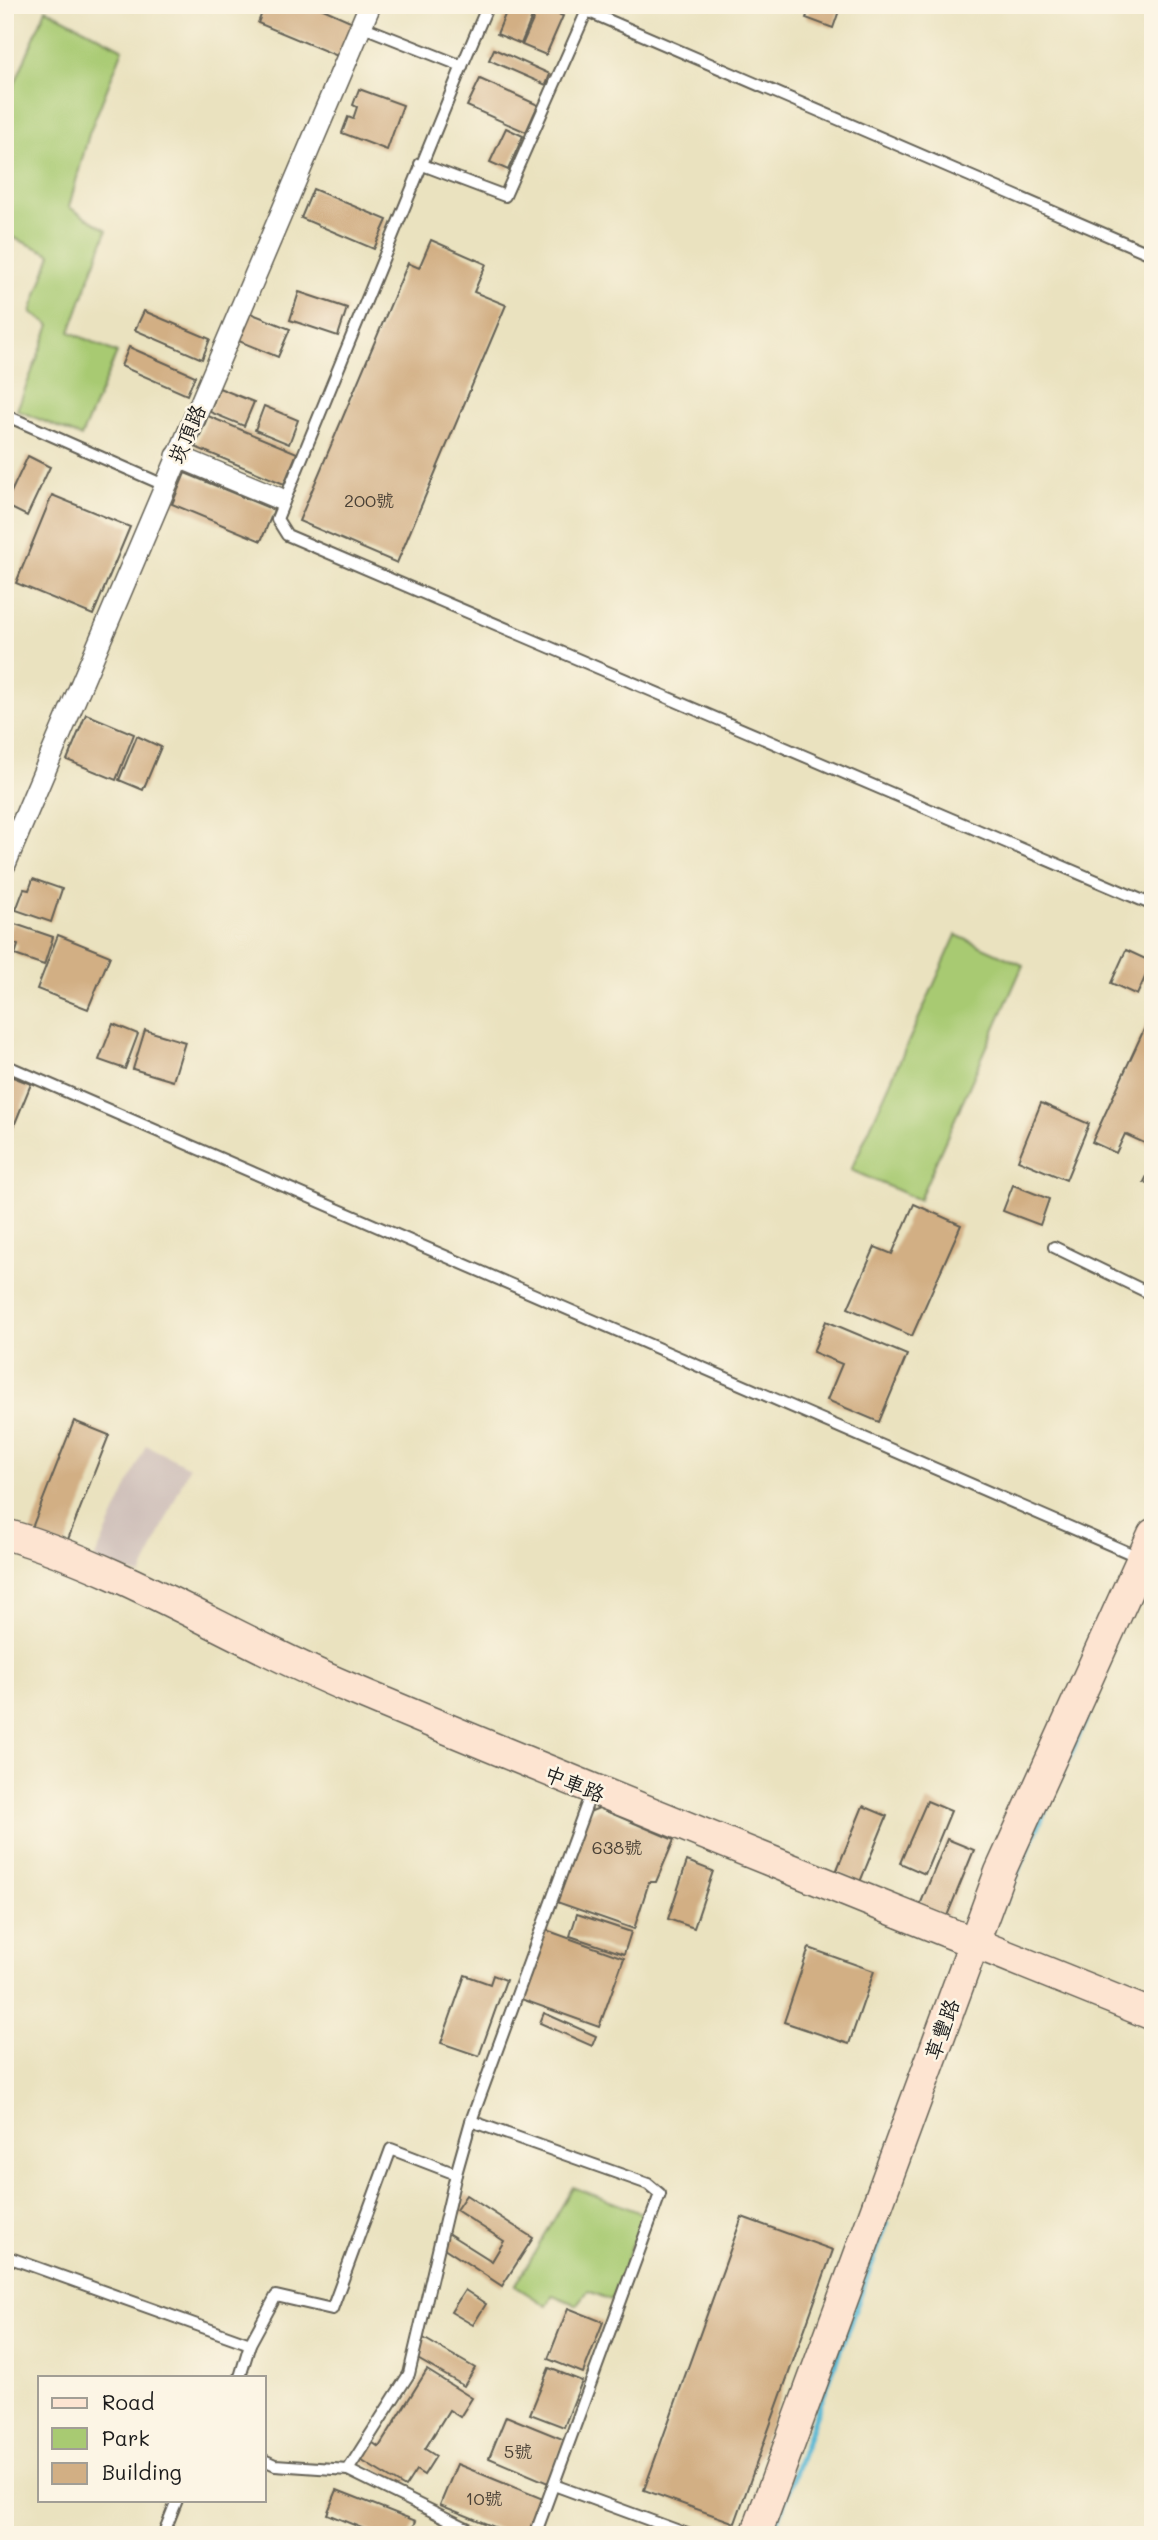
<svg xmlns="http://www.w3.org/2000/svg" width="1158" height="2540" viewBox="0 0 1158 2540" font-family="Mali,'LXGW WenKai TC',sans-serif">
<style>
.industrial{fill:#cfc0ba}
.green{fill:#a8ca72;stroke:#627347;stroke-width:2}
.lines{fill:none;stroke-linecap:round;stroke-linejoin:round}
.stream{stroke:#55b7d4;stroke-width:6}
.building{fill:#d2af84}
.lane-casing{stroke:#646155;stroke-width:14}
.street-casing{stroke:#646155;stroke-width:24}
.secondary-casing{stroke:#646155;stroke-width:33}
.lane{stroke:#fff;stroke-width:10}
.street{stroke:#fff;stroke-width:21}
.secondary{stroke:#fde4d1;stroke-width:30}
.labels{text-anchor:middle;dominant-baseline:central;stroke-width:5;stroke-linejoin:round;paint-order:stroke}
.number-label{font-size:18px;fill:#4a4136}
.street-label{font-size:21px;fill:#1c1c1c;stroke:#fcf5e5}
</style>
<rect width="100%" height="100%" fill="#fcf5e5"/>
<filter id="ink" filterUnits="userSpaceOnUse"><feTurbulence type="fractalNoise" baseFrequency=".0143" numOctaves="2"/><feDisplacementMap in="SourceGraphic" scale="14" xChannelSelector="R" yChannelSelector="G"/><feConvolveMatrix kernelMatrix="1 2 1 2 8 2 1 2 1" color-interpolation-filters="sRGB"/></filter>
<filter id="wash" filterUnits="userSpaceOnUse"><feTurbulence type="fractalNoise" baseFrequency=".00686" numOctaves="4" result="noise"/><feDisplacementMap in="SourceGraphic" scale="28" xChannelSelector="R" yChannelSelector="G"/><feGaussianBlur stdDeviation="1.57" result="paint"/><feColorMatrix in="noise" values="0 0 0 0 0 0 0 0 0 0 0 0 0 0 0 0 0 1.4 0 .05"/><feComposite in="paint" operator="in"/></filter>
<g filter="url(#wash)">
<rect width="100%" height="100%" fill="#eae2bf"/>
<polygon class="industrial" points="146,1445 189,1467 141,1576 94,1560"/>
<g class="green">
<polygon points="46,9 123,49 89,134 69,207 107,230 70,332 117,353 81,437 17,410 50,325 31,312 51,254 5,234 5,107"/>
<polygon points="956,935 1023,965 919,1200 851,1170"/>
<polygon points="573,2187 644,2214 611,2300 588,2291 577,2305 553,2295 547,2306 515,2286"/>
</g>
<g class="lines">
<g class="stream">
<polyline points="1004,1902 1091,1707"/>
<polyline points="772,2535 886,2224"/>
</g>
</g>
<g id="blocks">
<g class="building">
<polygon points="265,5 314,5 355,23 340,57 258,23"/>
<polygon points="509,5 537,5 521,44 497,34"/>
<polygon points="811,5 841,5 833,28 806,18"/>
<polygon points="539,6 563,16 546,55 522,45"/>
<polygon points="494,49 550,74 546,85 489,60"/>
<polygon points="480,79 538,105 526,132 467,106"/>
<polygon points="359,89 403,105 387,150 342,133 348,117 353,119 357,107 353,105"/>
<polygon points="506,128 523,136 508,170 490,162"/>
<polygon points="313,189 387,220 374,249 301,218"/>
<polygon points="431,240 486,264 474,292 506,305 397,563 299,521 408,263 419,268"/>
<polygon points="299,292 347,308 338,336 290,320"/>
<polygon points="144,311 210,339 202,359 135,330"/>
<polygon points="245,311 290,329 278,357 234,339"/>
<polygon points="129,347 195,376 187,395 121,366"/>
<polygon points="219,388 254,402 244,426 210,412"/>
<polygon points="264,406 298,420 289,444 255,430"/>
<polygon points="208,416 297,453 284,484 195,447"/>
<polygon points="28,456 50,467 27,516 5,505"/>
<polygon points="185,473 274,510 261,541 172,504"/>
<polygon points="52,495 130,527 93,615 16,583"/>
<polygon points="86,714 134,734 116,780 67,760"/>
<polygon points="137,736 161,747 143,790 119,780"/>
<polygon points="33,879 62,889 51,922 16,910 24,889 29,890"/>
<polygon points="12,923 53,937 44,965 15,955 18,945 6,940"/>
<polygon points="58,935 110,956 88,1009 37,989"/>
<polygon points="1126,950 1152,962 1137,995 1111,983"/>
<polygon points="1153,1010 1153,1147 1125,1134 1116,1153 1092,1142"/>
<polygon points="113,1024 138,1034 125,1069 99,1060"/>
<polygon points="145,1030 185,1042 173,1081 133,1069"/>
<polygon points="5,1074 31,1084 9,1138 5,1136"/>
<polygon points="1041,1103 1089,1124 1066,1180 1018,1160"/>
<polygon points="1153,1164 1153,1185 1144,1182"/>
<polygon points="1013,1185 1049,1199 1040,1225 1003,1211"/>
<polygon points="914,1204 961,1225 912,1336 848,1308 875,1247 892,1254"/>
<polygon points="826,1321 907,1355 879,1422 827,1400 842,1364 813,1352"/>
<polygon points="74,1421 109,1435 65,1547 30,1533"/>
<polygon points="927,1801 951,1811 925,1874 900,1863"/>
<polygon points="863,1806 887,1816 860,1882 836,1872"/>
<polygon points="599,1808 674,1840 656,1882 649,1882 634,1929 554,1901 589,1812"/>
<polygon points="947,1839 974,1850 947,1916 920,1905"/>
<polygon points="687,1861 713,1871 694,1928 668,1919"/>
<polygon points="577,1914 631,1932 624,1954 570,1936"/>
<polygon points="546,1930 624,1958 599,2027 521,1999"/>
<polygon points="809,1948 874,1971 849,2044 784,2022"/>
<polygon points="465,1975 490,1984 493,1975 506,1980 479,2056 441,2043"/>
<polygon points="544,2013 596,2036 592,2046 540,2023"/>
<polygon points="466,2195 533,2238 502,2286 438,2244 446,2232 492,2261 504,2241 456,2210"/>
<polygon points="742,2217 833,2250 735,2523 644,2490"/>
<polygon points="465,2290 486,2304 473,2325 451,2312"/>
<polygon points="568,2308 603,2322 583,2373 548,2359"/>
<polygon points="420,2336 475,2368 464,2386 409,2354"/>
<polygon points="549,2368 582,2381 564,2427 530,2414"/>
<polygon points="427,2370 472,2398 460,2417 449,2410 425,2449 436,2456 424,2475 416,2470 405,2487 362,2461 373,2443 379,2447"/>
<polygon points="506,2416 565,2440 548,2483 489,2458"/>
<polygon points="457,2464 543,2499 529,2535 514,2535 440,2505"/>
<polygon points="337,2490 416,2521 410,2535 379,2535 327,2514"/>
</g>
</g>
</g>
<g filter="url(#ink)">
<use href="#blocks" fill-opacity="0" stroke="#646155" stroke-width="2"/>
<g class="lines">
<defs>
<g id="lane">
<polyline points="587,11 1153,255"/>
<polyline points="361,26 462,66 277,519 287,535 1153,905"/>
<polyline points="462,66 488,5"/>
<polyline points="420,164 505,196 589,6"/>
<polyline points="5,415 164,485"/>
<polyline points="5,1065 1141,1558"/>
<polyline points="1054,1247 1153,1295"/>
<polyline points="471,2121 648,2184 660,2194 535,2535"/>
<polyline points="5,2256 250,2344"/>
<polyline points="240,2377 250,2344 276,2296 332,2309 391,2149 456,2174 471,2121 592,1790"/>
<polyline points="264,2460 275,2465 348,2470 481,2535"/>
<polyline points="348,2470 409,2374 456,2174"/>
<polyline points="554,2485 690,2535"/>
<polyline points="163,2535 177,2500"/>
</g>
<g id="street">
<polyline points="177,456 278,498"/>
<polyline points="5,864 370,5"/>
</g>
<g id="secondary">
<path d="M5,1534C126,1569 232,1639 347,1687C615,1800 884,1906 1153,2015"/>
<polyline points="756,2535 1000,1872 1153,1534"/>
</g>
</defs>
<use href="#lane" class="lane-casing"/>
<use href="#street" class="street-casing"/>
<use href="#secondary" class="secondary-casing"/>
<use href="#lane" class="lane"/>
<use href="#street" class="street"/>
<use href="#secondary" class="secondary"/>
</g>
</g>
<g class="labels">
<g class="number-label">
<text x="369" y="500">200號</text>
<text x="617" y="1847">638號</text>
<text x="518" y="2451">5號</text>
<text x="484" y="2498">10號</text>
</g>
<g class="street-label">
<text transform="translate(186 434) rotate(-67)">崁頂路</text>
<text transform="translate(575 1783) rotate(22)">中車路</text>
<text transform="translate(941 2029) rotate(-70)">草豐路</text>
</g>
</g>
<rect width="1158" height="2540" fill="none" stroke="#fcf5e5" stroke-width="28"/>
<rect x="38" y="2376" width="228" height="126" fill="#fcf5e5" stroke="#a29e95" stroke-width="2"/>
<rect x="52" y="2398" width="35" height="10" fill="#fde4d1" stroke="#a29e95" stroke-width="2"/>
<text x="102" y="2410" font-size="21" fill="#1c1c1c">Road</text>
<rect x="52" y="2428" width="35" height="21" fill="#a8ca72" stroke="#a29e95" stroke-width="2"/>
<text x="102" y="2446" font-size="21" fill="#1c1c1c">Park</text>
<rect x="52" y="2463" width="35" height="21" fill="#d2af84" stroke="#a29e95" stroke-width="2"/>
<text x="102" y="2480" font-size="21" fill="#1c1c1c">Building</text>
</svg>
